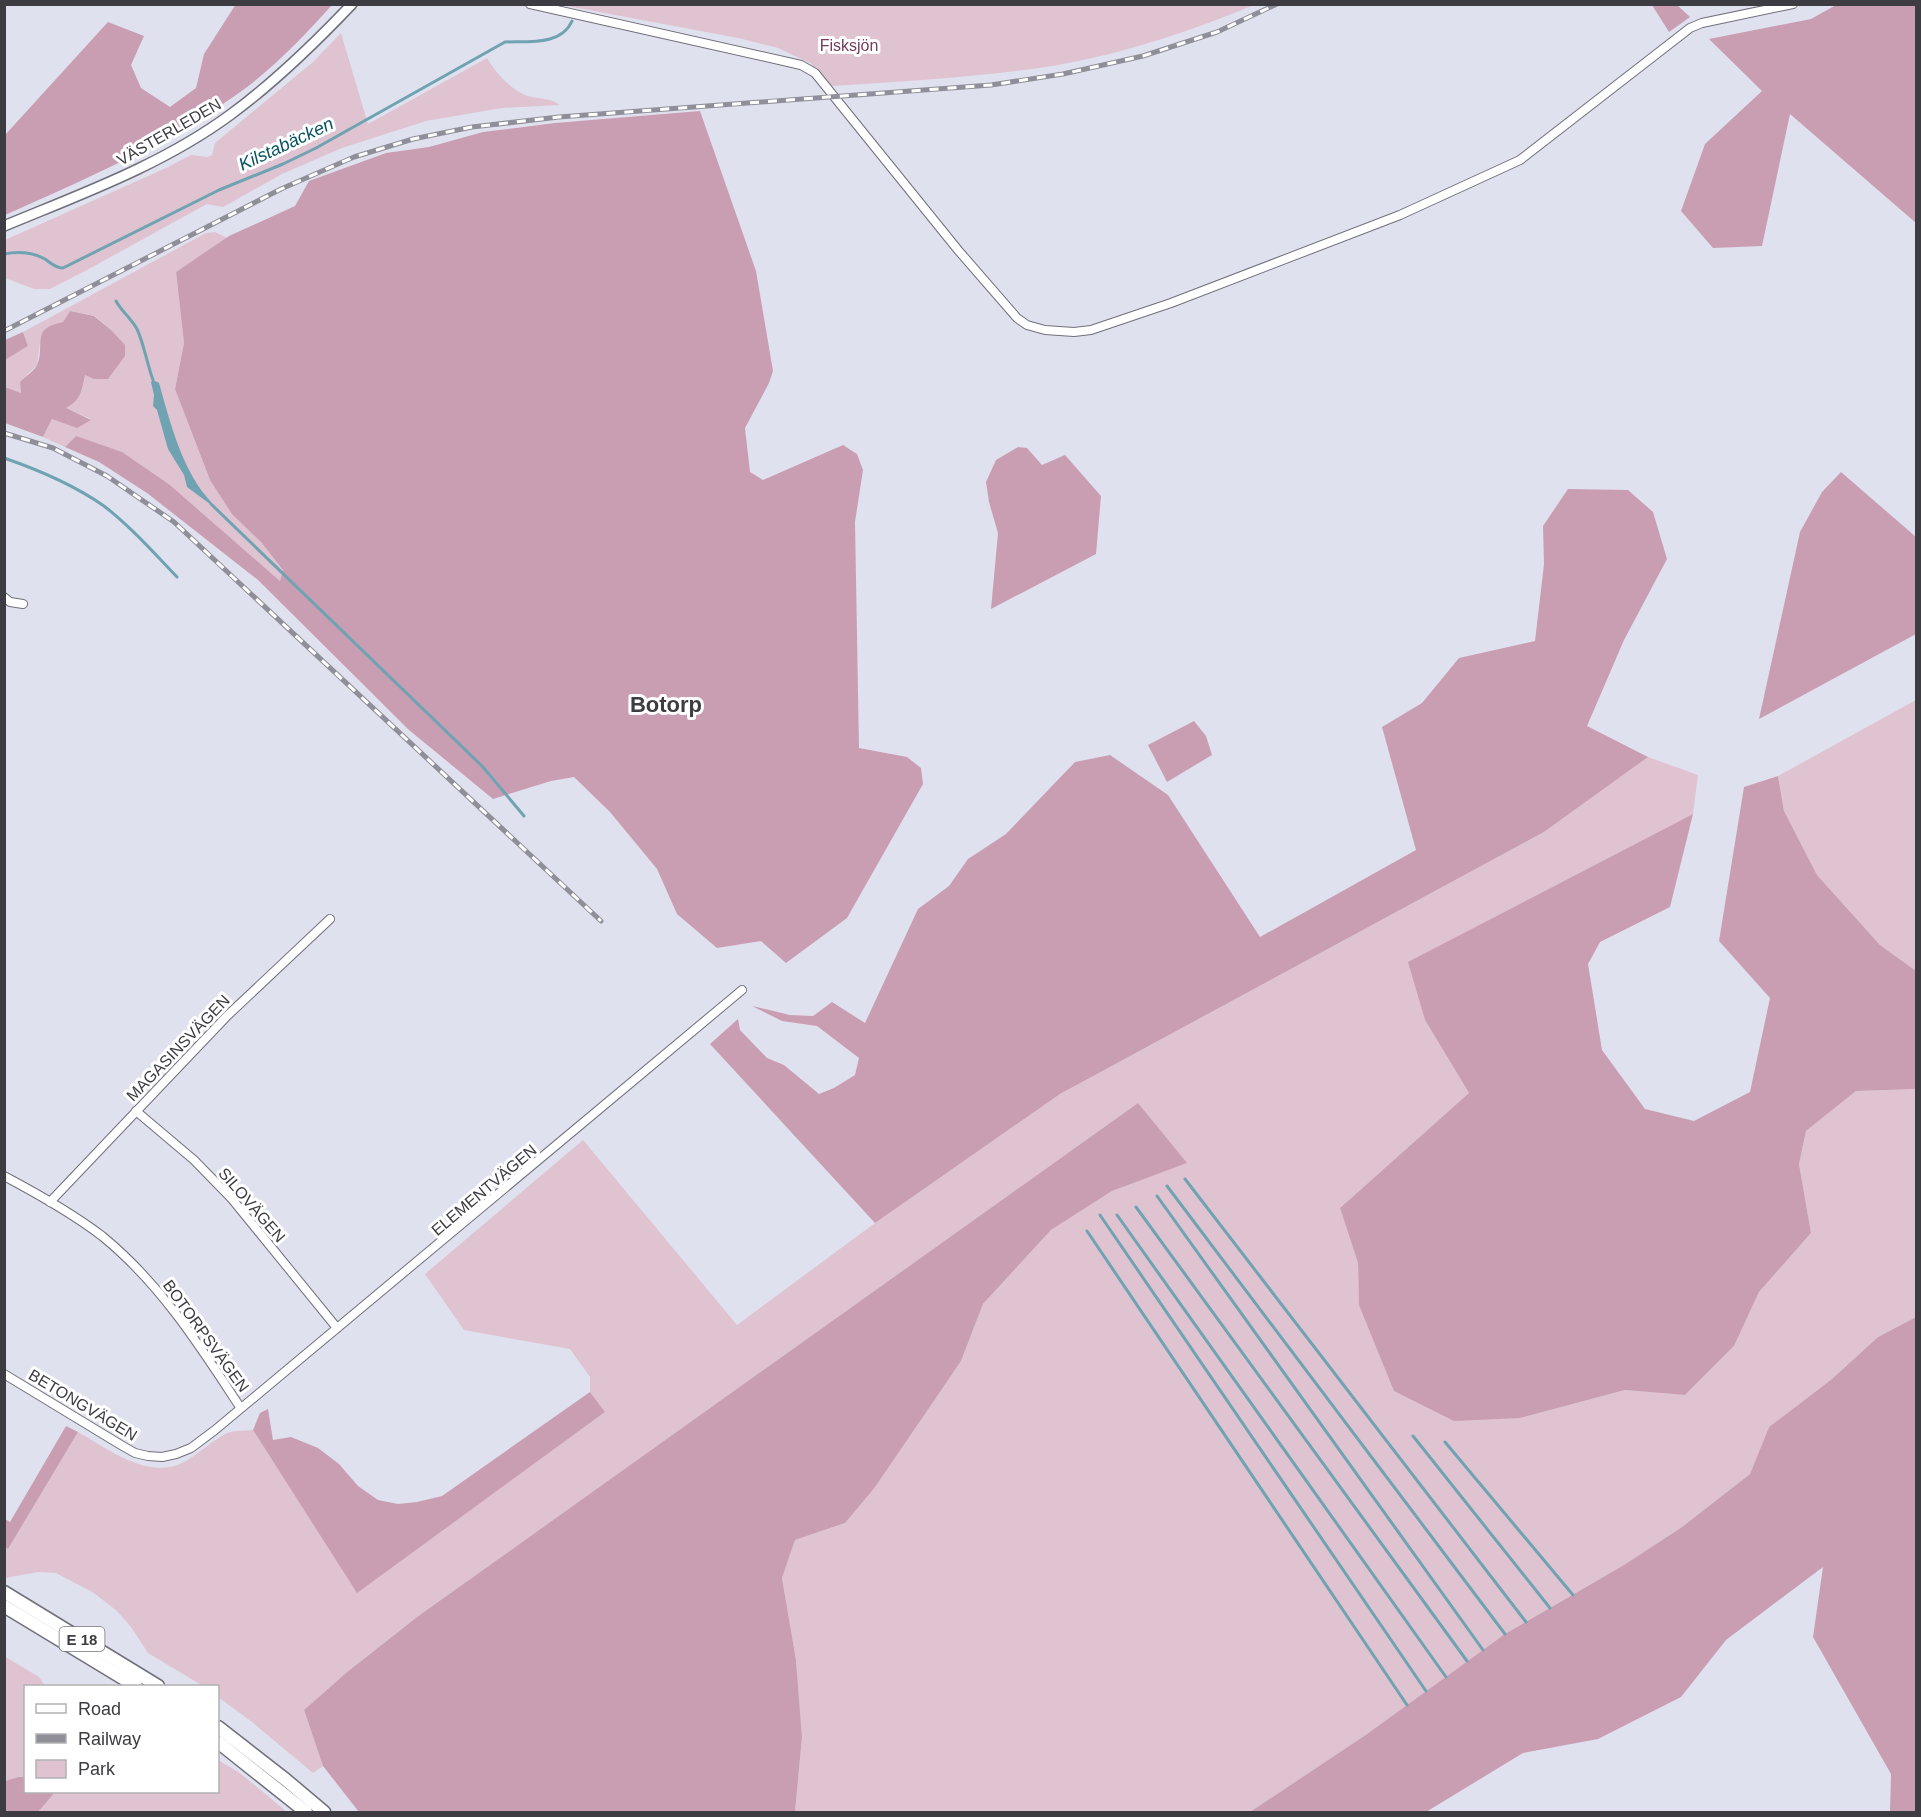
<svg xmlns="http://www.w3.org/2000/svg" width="1921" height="1817" viewBox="0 0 1921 1817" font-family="Arial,sans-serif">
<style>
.green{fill:#dfc3d1}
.forest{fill:#c99eb3}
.water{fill:#6fa3b2}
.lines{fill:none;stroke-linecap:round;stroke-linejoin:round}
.stream{stroke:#6fa3b2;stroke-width:3}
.minor-casing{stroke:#6f707b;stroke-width:10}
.tertiary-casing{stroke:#6f707b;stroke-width:12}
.trunk-casing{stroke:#6f707b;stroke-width:15}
.minor{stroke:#fff;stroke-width:8}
.tertiary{stroke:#fff;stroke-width:9}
.trunk{stroke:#fff;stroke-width:12}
.rail-casing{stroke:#8f8f99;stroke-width:5}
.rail{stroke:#fff;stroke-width:3;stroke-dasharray:9;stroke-linecap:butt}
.labels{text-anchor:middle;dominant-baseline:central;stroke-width:6;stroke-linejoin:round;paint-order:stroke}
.shield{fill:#fff;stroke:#76767b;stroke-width:1.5}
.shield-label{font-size:15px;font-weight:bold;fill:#3c3c42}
.park-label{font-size:16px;fill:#753c5b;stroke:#fff}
.street-label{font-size:16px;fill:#3c3c42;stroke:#fff}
.water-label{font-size:18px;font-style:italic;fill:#045363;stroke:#fff}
.district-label{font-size:22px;font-weight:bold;fill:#3c3c42;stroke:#fff}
</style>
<rect width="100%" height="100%" fill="#e0e1ee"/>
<g class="green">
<path d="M562,5H1254C1191,31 1126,53 1058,65C985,77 906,81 832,86L810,63L778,48L738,38Z"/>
<path d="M341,33L368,124L487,58C495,72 512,91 528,96C539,99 550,98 560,105L502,108L426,121L342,148L282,174L223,207L207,204L87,270L50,289H34L5,278V240L166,168L191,155L207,157L212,155L215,143L313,62Z"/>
<polygon points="215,232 227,238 176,272 184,343 175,389 210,480 284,570 280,581 170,485 76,436 65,447 43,437 52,419 62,422 91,419 65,408 111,330 95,316 70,311 63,322 41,335 37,365 20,382 21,393 5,387 4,360 28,346 23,332 206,233"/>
<polygon points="1916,700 1916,971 1880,945 1817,875 1784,811 1778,776"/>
<path d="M1648,757L1698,775L1693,814L1409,962L1425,1020L1469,1093L1340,1208L1358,1263L1359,1305L1520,1418L1625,1390L1685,1395L1734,1346L1759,1292L1811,1233L1799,1164L1806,1131L1856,1091L1916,1089V1317L1878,1337L1832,1379L1769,1427L1750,1474L1682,1527L1624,1565L1505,1634L1367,1734L1250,1812H795L802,1737L796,1660L782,1578L795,1540L845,1523L961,1361L983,1304L1051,1230L1112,1191L1186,1163L1138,1103L417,1617L346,1673L304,1710L323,1766L313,1773L252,1722L218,1697V1686H203L148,1653L131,1627L117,1611L94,1593L56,1573L38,1572L5,1578L4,1547L8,1549L78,1432C108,1449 149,1481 184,1462C196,1456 220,1434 231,1432C238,1430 246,1431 253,1430L357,1592L605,1412L590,1392V1377L570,1349L464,1330L425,1274L583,1140L737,1325L875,1223L1060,1094L1544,832Z"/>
<polygon points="4,1656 39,1677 45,1686 26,1686 25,1777 5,1781"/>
<polygon points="218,1760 240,1773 287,1812 38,1812 54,1792 218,1792"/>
</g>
<g class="forest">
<path d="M236,4L332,5C303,37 272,70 236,95C164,145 84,180 5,215V135L108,22L144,36L131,65L141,88L170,107L196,88L204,54Z"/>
<polygon points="1652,5 1677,5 1690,17 1669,32"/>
<polygon points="1836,5 1916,5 1916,223 1790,114 1762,246 1713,248 1681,211 1705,144 1762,91 1709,39 1811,19"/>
<polygon points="700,111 756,271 773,371 769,383 745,428 750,472 763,480 843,445 857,454 863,470 855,522 859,748 907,757 921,768 923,784 847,918 786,963 761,941 717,948 677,914 657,869 610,812 574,777 551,781 493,799 409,730 258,580 147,493 99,462 65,447 76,436 122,452 170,485 280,581 283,570 261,542 232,514 210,480 175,389 184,343 176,272 229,236 295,206 309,181 386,153 429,147 483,132 555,123"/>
<path d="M70,311L94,316L111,330L125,345V356L108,379H94L85,375C81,391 82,399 66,408L91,420L77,428L52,419L43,437L5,423V387L21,393L20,382C25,377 34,371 37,365C46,344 29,329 63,322Z"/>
<polygon points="23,332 28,346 5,360 5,340"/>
<polygon points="1018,447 1027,448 1042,465 1065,455 1101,496 1096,554 991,609 998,533 989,502 986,482 996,460"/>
<polygon points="1841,472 1916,537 1916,634 1759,719 1800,532 1822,492"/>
<polygon points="1568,489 1628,490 1653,512 1667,559 1624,640 1587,726 1648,757 1544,832 1060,1094 875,1223 710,1044 738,1019 740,1030 767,1058 784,1065 819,1094 834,1088 855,1075 859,1058 817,1026 782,1021 752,1006 790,1015 813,1016 832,1002 865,1023 918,909 949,886 968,859 1006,834 1075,762 1110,755 1168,795 1260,937 1416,850 1382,727 1422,703 1459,658 1535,641 1544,564 1543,526"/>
<polygon points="1194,721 1206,736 1212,755 1167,782 1148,745"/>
<polygon points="1778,776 1784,811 1817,875 1880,945 1916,971 1916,1089 1856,1091 1806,1131 1799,1164 1811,1233 1759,1292 1734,1346 1685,1395 1625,1390 1520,1418 1454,1421 1394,1391 1359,1305 1358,1263 1340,1208 1469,1093 1425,1020 1408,962 1693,814 1670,907 1600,942 1588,964 1602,1050 1645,1109 1694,1121 1750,1092 1770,998 1719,941 1744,787"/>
<polygon points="1138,1103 1187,1163 1112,1191 1051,1230 983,1304 961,1361 875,1487 845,1523 795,1540 782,1578 796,1660 802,1737 795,1812 359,1812 323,1766 304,1710 346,1673 417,1617"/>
<polygon points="1916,1317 1916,1812 1890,1812 1891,1774 1813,1637 1823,1567 1726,1640 1681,1697 1598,1739 1523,1753 1426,1812 1250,1812 1367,1734 1505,1634 1624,1565 1682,1527 1750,1474 1769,1427 1832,1379 1878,1337"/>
<polygon points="590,1392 605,1412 357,1593 253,1430 260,1413 268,1409 273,1440 291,1437 318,1448 339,1464 358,1486 378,1500 398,1504 417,1502 442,1496"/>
<polygon points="66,1426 78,1432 8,1549 5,1547 5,1519 10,1522"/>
<polygon points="19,1777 25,1777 26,1792 55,1792 38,1812 5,1812 5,1781"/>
</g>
<path class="water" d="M153,380L159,383C171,425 182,471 212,503L210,504L187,487L184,475L168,449L157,410L153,406L154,395L151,382Z"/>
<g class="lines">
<g class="stream">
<path d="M4,254C19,251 32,252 45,259C51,263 55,268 63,268L219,190L283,164L316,148L505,42C528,41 561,46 572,21"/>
<path d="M116,301C122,312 131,318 137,329C144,344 147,364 153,380"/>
<path d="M4,458C39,470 74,485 104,506C131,527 154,553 177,577"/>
<polyline points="211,504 483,767 524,816"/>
<polyline points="1185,1179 1526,1622"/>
<polyline points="1167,1186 1505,1634"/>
<polyline points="1157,1196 1483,1650"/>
<polyline points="1136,1207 1467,1661"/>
<polyline points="1100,1215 1426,1691"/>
<polyline points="1117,1215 1446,1677"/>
<polyline points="1087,1231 1407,1705"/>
<polyline points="1413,1436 1550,1608"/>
<polyline points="1445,1442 1573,1595"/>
</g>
<defs>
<g id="minor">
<polyline points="530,4 801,65 815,73 958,250 1017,318 1027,325 1045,330 1074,332 1091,330 1171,303 1400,215 1520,160 1690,28 1702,23 1793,4"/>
<polyline points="4,597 10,602 23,604"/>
<polyline points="136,1111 194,1160 232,1199 337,1328"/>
<path d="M4,1176C38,1194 72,1213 102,1236C160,1283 200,1346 240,1407"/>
<polyline points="50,1202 227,1016 330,919"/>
<polyline points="4,1374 121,1445 135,1453 148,1456 162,1457 176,1454 191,1448 215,1430 742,990"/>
</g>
<path id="tertiary" d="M4,226C81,194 162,165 230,115C275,82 314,44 352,4"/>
<g id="trunk">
<polyline points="4,1592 158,1686"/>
<polyline points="4,1606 136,1686"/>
<polyline points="218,1727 286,1780 324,1812"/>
<polyline points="218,1742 306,1812"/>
</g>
</defs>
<use href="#minor" class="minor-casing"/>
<use href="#tertiary" class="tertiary-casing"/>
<use href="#trunk" class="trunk-casing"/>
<use href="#minor" class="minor"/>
<use href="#tertiary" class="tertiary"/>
<use href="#trunk" class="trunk"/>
<defs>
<g id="rail">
<polyline points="4,331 281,189 354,157 413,139 472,127 559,117 991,85 1063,74 1143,56 1217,32 1277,4"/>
<polyline points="4,433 53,448 107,476 174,522 601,921"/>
</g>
</defs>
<use href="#rail" class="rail-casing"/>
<use href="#rail" class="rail"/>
</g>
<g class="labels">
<rect class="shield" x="59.5" y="1627" width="45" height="24" rx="4.5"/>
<g class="shield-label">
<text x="82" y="1639">E 18</text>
</g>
<g class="park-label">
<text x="849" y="45">Fisksjön</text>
</g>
<g class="street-label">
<text transform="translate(169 132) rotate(-30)">VÄSTERLEDEN</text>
<text transform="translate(178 1048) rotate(-46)">MAGASINSVÄGEN</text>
<text transform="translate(484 1190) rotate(-40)">ELEMENTVÄGEN</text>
<text transform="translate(252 1205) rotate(49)">SILOVÄGEN</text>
<text transform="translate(206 1336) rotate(54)">BOTORPSVÄGEN</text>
<text transform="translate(83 1405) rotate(31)">BETONGVÄGEN</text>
</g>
<g class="water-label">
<text transform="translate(286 144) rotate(-25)">Kilstabäcken</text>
</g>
<g class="district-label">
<text x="666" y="704">Botorp</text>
</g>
</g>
<rect width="1921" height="1817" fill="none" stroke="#3c3c42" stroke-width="12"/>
<rect x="24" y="1685" width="195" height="108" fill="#ffffff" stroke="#b1b1b3" stroke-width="1.5"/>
<rect x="36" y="1704" width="30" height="9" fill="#ffffff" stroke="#b1b1b3" stroke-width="1.5"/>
<text x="78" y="1715" font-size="18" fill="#3c3c42">Road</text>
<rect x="36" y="1734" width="30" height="9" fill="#8f8f99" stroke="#b1b1b3" stroke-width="1.5"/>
<text x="78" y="1745" font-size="18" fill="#3c3c42">Railway</text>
<rect x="36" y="1760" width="30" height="18" fill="#dfc3d1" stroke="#b1b1b3" stroke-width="1.5"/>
<text x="78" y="1775" font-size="18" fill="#3c3c42">Park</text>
</svg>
